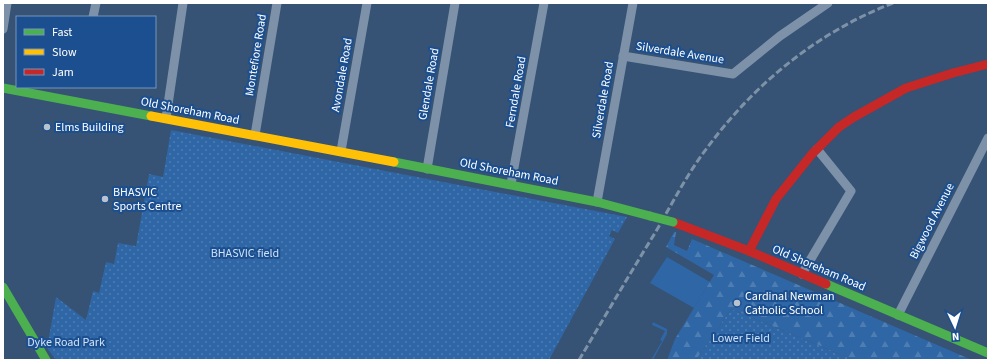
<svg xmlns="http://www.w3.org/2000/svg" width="991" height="363" viewBox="0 0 991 363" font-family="'Source Sans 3',sans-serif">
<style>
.grass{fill:#2f66a5}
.forest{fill:url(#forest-firs)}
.park{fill:url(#park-dots)}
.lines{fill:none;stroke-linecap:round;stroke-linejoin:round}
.street{stroke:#7d92a8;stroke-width:9}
.fast{stroke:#4caf50;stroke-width:9}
.slow{stroke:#ffc107;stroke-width:9}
.jam{stroke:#c62828;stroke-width:9}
.rail{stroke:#7e92a7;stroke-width:3;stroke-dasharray:7 3;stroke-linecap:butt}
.fast-bridge{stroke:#4caf50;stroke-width:9}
.poi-dot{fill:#b9c2ce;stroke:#1b4f8f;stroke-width:1.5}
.labels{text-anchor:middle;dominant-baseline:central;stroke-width:4;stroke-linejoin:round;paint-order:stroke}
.street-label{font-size:12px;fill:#fff;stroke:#1b4f8f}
.poi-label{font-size:12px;fill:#fff;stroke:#1b4f8f;text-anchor:start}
.park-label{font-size:12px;fill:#cfe3fa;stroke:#1b4f8f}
</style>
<defs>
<pattern id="forest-firs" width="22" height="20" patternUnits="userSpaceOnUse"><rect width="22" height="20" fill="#2f66a5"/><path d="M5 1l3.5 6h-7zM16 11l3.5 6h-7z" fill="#4e7db2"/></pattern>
<pattern id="park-dots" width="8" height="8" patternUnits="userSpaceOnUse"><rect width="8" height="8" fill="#2f66a5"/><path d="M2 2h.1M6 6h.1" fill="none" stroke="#4e7db2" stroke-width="1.8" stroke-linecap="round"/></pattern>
</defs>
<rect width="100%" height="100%" fill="#365274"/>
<g class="grass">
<polygon points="667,257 710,282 694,308 650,283"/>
<polygon points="653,322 667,329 667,334 653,360 651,360 662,341 660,340 665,331 652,325"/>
</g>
<polygon class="forest" points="674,232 676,232 674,245 687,251 692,239 972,360 854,360 731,309 696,360 667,360 675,339 714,275 666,247"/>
<g class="park">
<polygon points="171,130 627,217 618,233 612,230 609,236 615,239 549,360 56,360 47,348 56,297 86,320 93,291 99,293 106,262 114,264 118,243 136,246 149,174 163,177"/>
<polygon points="731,309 854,360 696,360"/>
</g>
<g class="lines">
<g class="street">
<polyline points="93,17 96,3"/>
<polyline points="3,29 7,3"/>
<polyline points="623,56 733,74 780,36 828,3"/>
<polyline points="166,118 183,3"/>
<polyline points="255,135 277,3"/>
<polyline points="341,151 367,3"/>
<polyline points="427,169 455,3"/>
<polyline points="511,184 544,3"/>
<polyline points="597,202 633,3"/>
<polyline points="802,274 851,191 817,149"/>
<polyline points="898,315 988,138"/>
</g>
<g class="fast">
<polyline points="3,88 151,116"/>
<polyline points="394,162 597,202 650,216"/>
<polyline points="826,284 988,353"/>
<polyline points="3,287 46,360"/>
</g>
<polyline class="slow" points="151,116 394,162"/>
<g class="jam">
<polyline points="673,222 749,251 826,284"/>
<polyline points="749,251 776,199 812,154 839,127 854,117 906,88 953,73 988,64"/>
</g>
<path class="rail" d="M579,360C604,318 629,275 655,233C672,204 687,174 707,148C755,83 818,32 893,3"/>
<polyline class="fast-bridge" points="650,216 673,222"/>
</g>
<g class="poi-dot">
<circle cx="47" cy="127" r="4"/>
<circle cx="105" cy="199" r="4"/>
<circle cx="737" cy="303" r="4"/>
</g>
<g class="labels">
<g class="street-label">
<text transform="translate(680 53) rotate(9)">Silverdale Avenue</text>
<text transform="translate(256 55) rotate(-81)">Montefiore Road</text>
<text transform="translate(342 75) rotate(-80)">Avondale Road</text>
<text transform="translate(429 84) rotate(-80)">Glendale Road</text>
<text transform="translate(516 92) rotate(-80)">Ferndale Road</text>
<text transform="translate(603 100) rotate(-80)">Silverdale Road</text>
<text transform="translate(190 111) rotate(11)">Old Shoreham Road</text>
<text transform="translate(509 172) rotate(11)">Old Shoreham Road</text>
<text transform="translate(932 221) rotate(-63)">Bigwood Avenue</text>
<text transform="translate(819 268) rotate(23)">Old Shoreham Road</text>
</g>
<g class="poi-label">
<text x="55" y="127">Elms Building</text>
<text x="113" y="192">BHASVIC<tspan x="113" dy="14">Sports Centre</tspan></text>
<text x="745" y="296">Cardinal Newman<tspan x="745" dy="14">Catholic School</tspan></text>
</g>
<g class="park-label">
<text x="245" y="253">BHASVIC field</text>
<text x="741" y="338">Lower Field</text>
<text x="66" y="342">Dyke Road Park</text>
</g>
</g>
<rect width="991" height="363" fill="none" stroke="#ffffff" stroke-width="8"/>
<rect x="16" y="16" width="140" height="72" fill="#1b4f8f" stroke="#7695bc"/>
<rect x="24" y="29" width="20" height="6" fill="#4caf50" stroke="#7695bc"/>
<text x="52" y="36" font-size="12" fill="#ffffff">Fast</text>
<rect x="24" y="49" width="20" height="6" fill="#ffc107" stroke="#7695bc"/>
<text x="52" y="56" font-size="12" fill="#ffffff">Slow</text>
<rect x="24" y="69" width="20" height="6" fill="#c62828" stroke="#7695bc"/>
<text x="52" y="76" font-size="12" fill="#ffffff">Jam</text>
<g transform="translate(955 327) rotate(176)" stroke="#1b4f8f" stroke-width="3" paint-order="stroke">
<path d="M0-3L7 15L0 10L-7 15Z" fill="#ffffff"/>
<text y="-6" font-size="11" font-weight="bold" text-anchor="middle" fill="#ffffff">N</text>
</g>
</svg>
